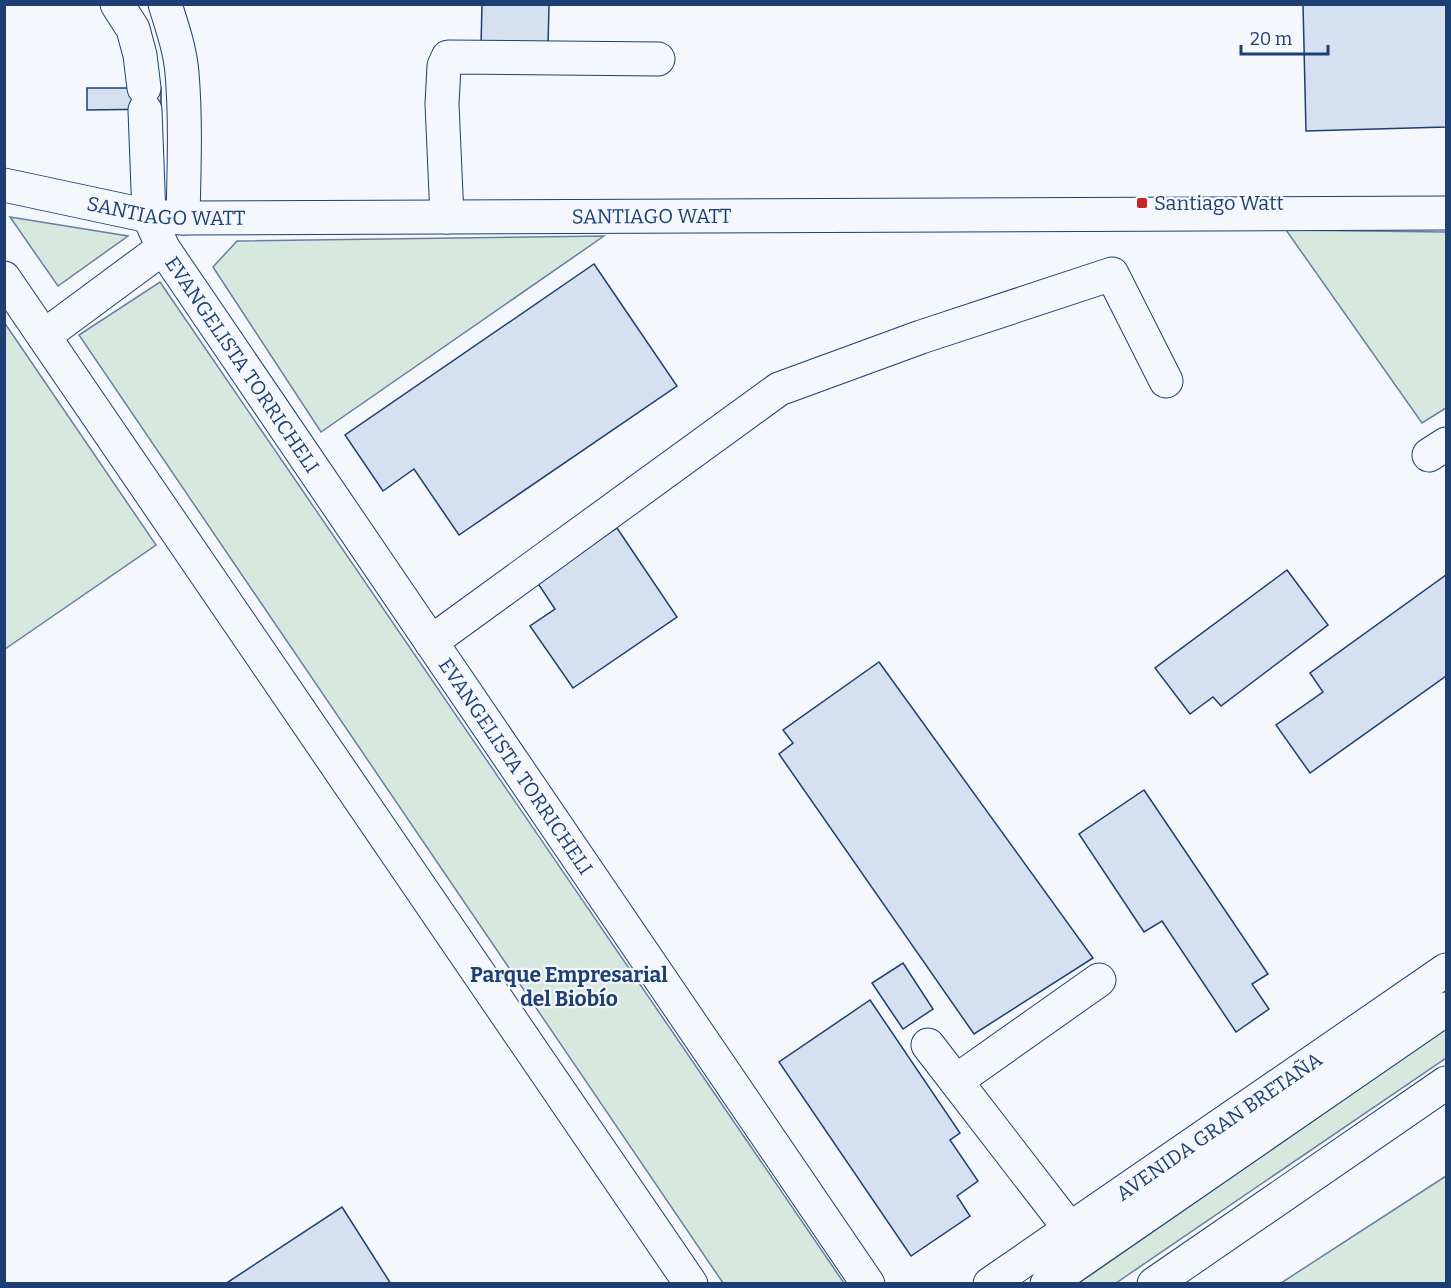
<svg xmlns="http://www.w3.org/2000/svg" width="1451" height="1288" viewBox="0 0 1451 1288" font-family="Bitter,serif">
<style>
.green{fill:#d7e8df;stroke:#687fa3;stroke-width:1.5}
.building{fill:#d5e0f0;stroke:#1d3f73;stroke-width:1.5}
.lines{fill:none;stroke-linecap:round;stroke-linejoin:round}
.minor-casing{stroke:#1d3f73;stroke-width:35}
.major-casing{stroke:#1d3f73;stroke-width:35}
.minor{stroke:#f4f7fb;stroke-width:33}
.major{stroke:#f4f7fb;stroke-width:33}
.poi-dot{fill:#c62828;stroke:#f4f7fb;stroke-width:2}
.labels{text-anchor:middle;dominant-baseline:central;stroke-width:4.5;stroke-linejoin:round;paint-order:stroke}
.poi-label{font-size:20px;fill:#1d3f73;stroke:#f4f7fb;text-anchor:start}
.street-label{font-size:20px;fill:#1d3f73;stroke:#f4f7fb}
.neighbourhood-label{font-size:21px;font-weight:bold;fill:#1d3f73;stroke:#f4f7fb}
</style>
<rect width="100%" height="100%" fill="#f4f7fb"/>
<g class="green">
<polygon points="10,217 128,236 58,286"/>
<polygon points="1286,230 1446,232 1446,408 1422,423"/>
<polygon points="604,236 321,432 213,267 237,241"/>
<polygon points="160,282 844,1283 723,1283 79,335"/>
<polygon points="4,322 156,545 5,649 4,649"/>
<polygon points="1446,1029 1446,1058 1116,1283 1079,1283"/>
<polygon points="1446,1176 1446,1283 1281,1283"/>
</g>
<g class="building">
<polygon points="482,4 549,4 548,48 481,46"/>
<polygon points="1303,4 1446,4 1446,127 1306,131"/>
<polygon points="87,88 161,88 161,109 87,110"/>
<polygon points="594,264 677,386 459,535 414,469 383,491 345,435"/>
<polygon points="617,528 677,617 573,688 530,626 555,609 537,582"/>
<polygon points="1287,570 1328,625 1221,706 1213,697 1190,714 1155,668"/>
<polygon points="1446,575 1446,676 1310,773 1276,725 1323,692 1310,673"/>
<polygon points="879,662 1093,958 974,1034 779,754 793,743 783,730"/>
<polygon points="1144,790 1268,974 1252,984 1269,1009 1236,1032 1162,921 1144,932 1079,834"/>
<polygon points="903,963 933,1009 903,1029 872,983"/>
<polygon points="870,1000 960,1133 950,1140 978,1181 957,1196 970,1216 911,1256 779,1062"/>
<polygon points="342,1207 391,1284 225,1284"/>
</g>
<g class="lines">
<defs>
<g id="minor">
<polyline points="117,4 133,29 140,55 144,88"/>
<path d="M165,4C172,27 180,49 182,73C186,121 184,170 183,218"/>
<path id="s1" d="M4,185L149,216L183,218L1446,213"/>
<polyline points="447,217 442,104 444,66 448,57 658,59"/>
<path id="s2" d="M163,248L868,1284"/>
<polyline points="4,278 691,1284"/>
<polyline points="44,336 163,248 149,216 145,110"/>
<polyline points="1429,455 1446,444"/>
<polyline points="431,642 779,389 921,337 1112,274 1166,381"/>
<polyline points="928,1045 1070,1229"/>
<polyline points="956,1081 1099,980"/>
<path id="s3" d="M990,1284L1446,970"/>
</g>
<g id="major">
<polyline points="1047,1284 1446,1009"/>
<polyline points="1154,1284 1446,1083"/>
</g>
</defs>
<use href="#minor" class="minor-casing"/>
<use href="#major" class="major-casing"/>
<use href="#minor" class="minor"/>
<use href="#major" class="major"/>
</g>
<rect class="poi-dot" x="1136" y="197" width="12" height="12" rx="3"/>
<g class="labels">
<g class="poi-label">
<text x="1154" y="203">Santiago Watt</text>
</g>
<g class="street-label">
<text stroke="none"><textPath href="#s1" startOffset="165">SANTIAGO WATT</textPath></text>
<text stroke="none"><textPath href="#s1" startOffset="651">SANTIAGO WATT</textPath></text>
<text stroke="none"><textPath href="#s2" startOffset="141">EVANGELISTA TORRICHELI</textPath></text>
<text stroke="none"><textPath href="#s2" startOffset="627">EVANGELISTA TORRICHELI</textPath></text>
<text stroke="none"><textPath href="#s3" startOffset="278">AVENIDA GRAN BRETAÑA</textPath></text>
</g>
<g class="neighbourhood-label">
<text x="569" y="975">Parque Empresarial<tspan x="569" dy="24">del Biobío</tspan></text>
</g>
</g>
<rect width="1451" height="1288" fill="none" stroke="#1d3f73" stroke-width="12"/>
<path d="M1241 45v9h87v-9" fill="none" stroke="#1d3f73" stroke-width="3"/>
<text x="1250" y="45" font-size="18" fill="#1d3f73" stroke="#f4f7fb" stroke-width="4.5" paint-order="stroke">20 m</text>
</svg>
